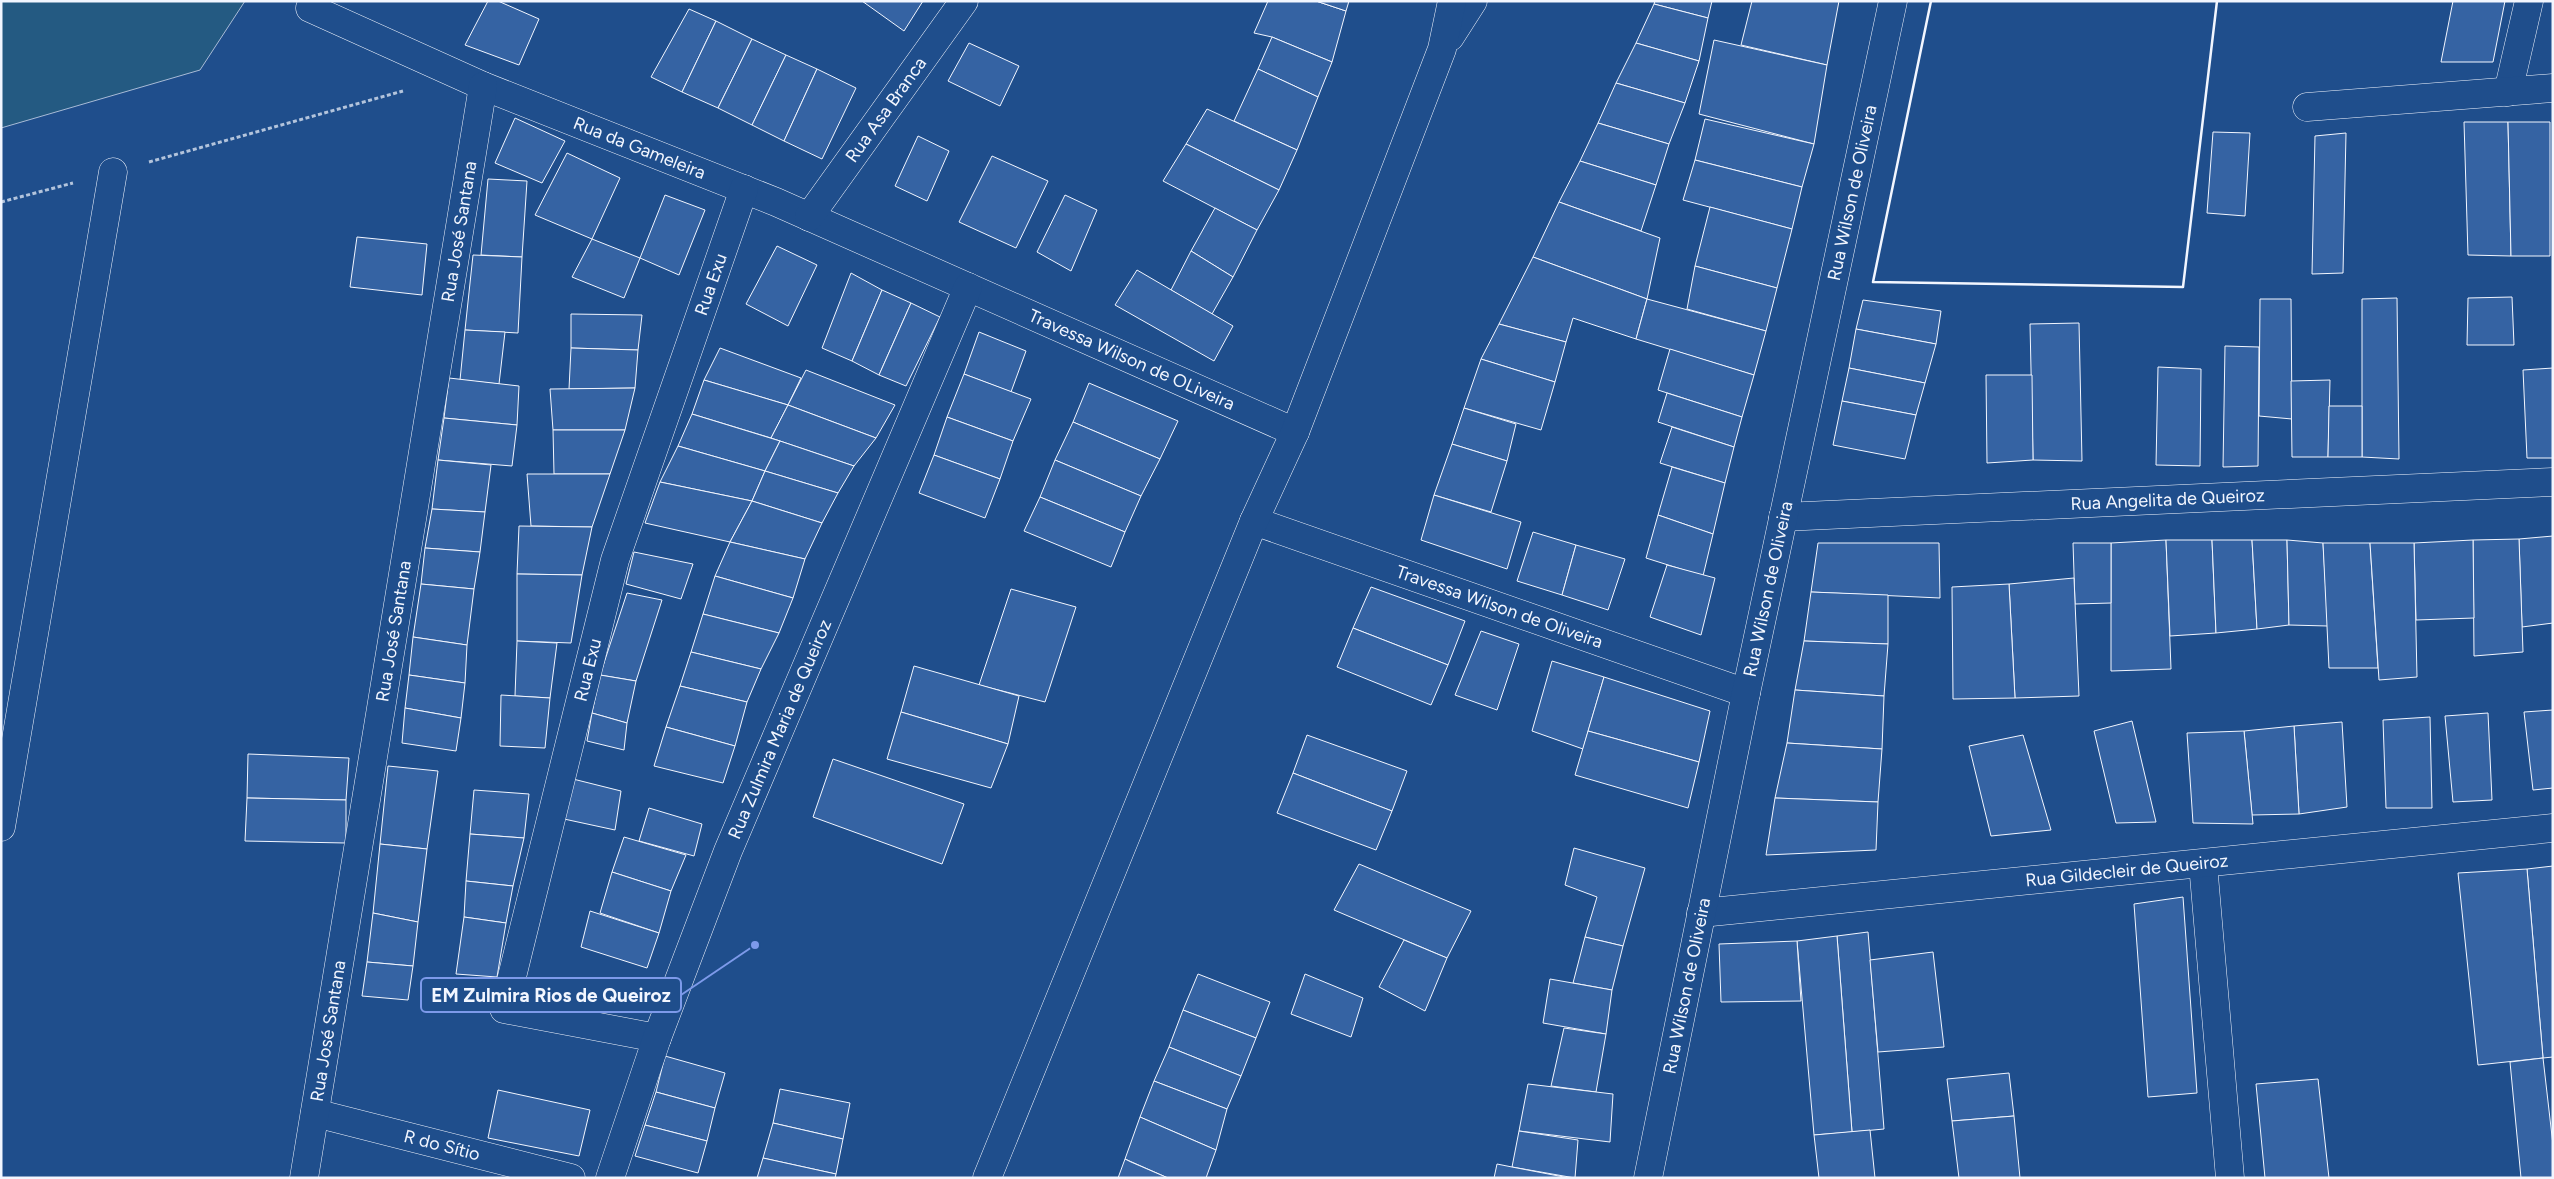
<svg xmlns="http://www.w3.org/2000/svg" width="2554" height="1179" viewBox="0 0 2554 1179" font-family="Figtree,sans-serif">
<style>
.green{fill:#245a82;stroke:#a8bbd7}
.building{fill:#3563a3;stroke:#f2f6ff}
.lines{fill:none;stroke-linecap:round;stroke-linejoin:round}
.minor-casing{stroke:#f2f6ff;stroke-width:29}
.primary-casing{stroke:#f2f6ff;stroke-width:29}
.path{stroke:#b3c4dc;stroke-width:3;stroke-dasharray:4 2.5;stroke-linecap:butt}
.minor{stroke:#1f4e8c;stroke-width:28}
.primary{stroke:#1f4e8c;stroke-width:28}
.wall{stroke:#f2f6ff;stroke-width:2.5}
.labels{text-anchor:middle;dominant-baseline:central;stroke-width:4;stroke-linejoin:round;paint-order:stroke}
.street-label{font-size:18px;fill:#f2f6ff;stroke:#1f4e8c}
.leader{fill:none;stroke:#7d9aea;stroke-width:2}
.callout-dot{fill:#7d9aea;stroke:#1f4e8c;stroke-width:2}
.callout{fill:#1f4e8c;stroke:#7d9aea;stroke-width:2}
.callout-label{font-size:19px;text-anchor:middle;font-weight:bold;fill:#f2f6ff}
</style>
<rect width="100%" height="100%" fill="#1f4e8c"/>
<polygon class="green" points="1,1 245,1 200,70 1,128"/>
<g class="building">
<polygon points="488,1 498,1 539,19 519,65 465,45"/>
<polygon points="862,1 923,1 904,31"/>
<polygon points="1268,1 1316,1 1346,11 1332,62 1272,37 1254,33"/>
<polygon points="1316,1 1349,1 1346,11"/>
<polygon points="1655,1 1712,1 1708,18 1654,4"/>
<polygon points="1752,1 1839,1 1827,65 1741,45"/>
<polygon points="2453,1 2505,1 2493,62 2441,62"/>
<polygon points="1654,4 1708,18 1699,61 1636,43"/>
<polygon points="689,9 716,21 682,92 651,77"/>
<polygon points="716,21 752,39 718,108 682,92"/>
<polygon points="1272,37 1332,62 1318,97 1258,69"/>
<polygon points="752,39 786,55 752,125 718,108"/>
<polygon points="1714,40 1827,65 1814,144 1699,114"/>
<polygon points="969,43 1019,66 1000,106 948,81"/>
<polygon points="1636,43 1699,61 1685,103 1616,83"/>
<polygon points="786,55 817,69 784,141 752,125"/>
<polygon points="817,69 856,88 822,159 784,141"/>
<polygon points="1258,69 1318,97 1297,150 1234,121"/>
<polygon points="1616,83 1685,103 1669,144 1598,123"/>
<polygon points="1207,109 1297,150 1279,190 1186,144"/>
<polygon points="515,118 565,141 542,183 495,163"/>
<polygon points="1705,119 1814,144 1802,187 1695,160"/>
<polygon points="2464,122 2508,122 2511,256 2468,255"/>
<polygon points="2508,122 2550,122 2550,256 2511,256"/>
<polygon points="1598,123 1669,144 1656,185 1580,161"/>
<polygon points="2213,132 2250,133 2245,216 2207,213"/>
<polygon points="2346,133 2343,273 2312,274 2315,136"/>
<polygon points="918,136 949,151 927,201 895,186"/>
<polygon points="1186,144 1279,190 1257,230 1163,181"/>
<polygon points="567,153 620,178 592,239 535,215"/>
<polygon points="992,156 1048,181 1016,248 959,222"/>
<polygon points="1695,160 1802,187 1792,229 1683,200"/>
<polygon points="1580,161 1656,185 1641,231 1559,202"/>
<polygon points="488,179 527,181 522,257 481,255"/>
<polygon points="665,195 705,210 679,275 640,258"/>
<polygon points="1065,195 1097,210 1071,271 1037,252"/>
<polygon points="1559,202 1660,238 1647,299 1533,257"/>
<polygon points="1710,207 1792,229 1777,288 1695,266"/>
<polygon points="1215,208 1257,230 1233,277 1191,251"/>
<polygon points="357,237 427,244 422,295 350,287"/>
<polygon points="592,239 640,258 624,298 572,277"/>
<polygon points="777,246 817,265 788,326 746,304"/>
<polygon points="1191,251 1233,277 1212,314 1171,290"/>
<polygon points="473,255 522,257 518,333 465,330"/>
<polygon points="1533,257 1647,299 1636,339 1573,318 1566,342 1499,324"/>
<polygon points="1695,266 1777,288 1766,331 1687,309"/>
<polygon points="1137,270 1233,326 1214,361 1115,305"/>
<polygon points="851,273 882,290 852,361 822,348"/>
<polygon points="882,290 911,303 879,375 852,361"/>
<polygon points="2512,297 2514,345 2467,345 2468,298"/>
<polygon points="2397,298 2399,459 2362,457 2362,299"/>
<polygon points="1647,299 1766,331 1754,375 1636,339"/>
<polygon points="2260,299 2291,299 2292,419 2259,416"/>
<polygon points="1863,300 1941,311 1936,344 1856,329"/>
<polygon points="911,303 940,317 906,386 879,375"/>
<polygon points="571,314 642,315 638,350 571,348"/>
<polygon points="2079,323 2082,461 2033,460 2030,324"/>
<polygon points="1499,324 1566,342 1555,382 1481,359"/>
<polygon points="1856,329 1936,344 1925,383 1849,368"/>
<polygon points="465,330 505,332 499,384 460,380"/>
<polygon points="979,332 1026,351 1011,392 964,374"/>
<polygon points="2225,346 2259,347 2258,466 2223,467"/>
<polygon points="571,348 638,350 635,388 569,389"/>
<polygon points="720,348 801,378 788,405 704,380"/>
<polygon points="1670,349 1754,375 1742,417 1658,390"/>
<polygon points="1481,359 1555,382 1541,430 1464,408"/>
<polygon points="2158,367 2201,369 2200,466 2156,465"/>
<polygon points="1849,368 1925,383 1916,415 1842,401"/>
<polygon points="2553,368 2553,458 2527,458 2523,370"/>
<polygon points="806,370 895,405 876,438 788,405"/>
<polygon points="964,374 1031,399 1013,441 947,417"/>
<polygon points="1986,375 2032,375 2033,460 1987,463"/>
<polygon points="449,378 519,386 517,425 444,418"/>
<polygon points="704,380 788,405 771,438 692,414"/>
<polygon points="2330,380 2328,457 2292,457 2291,381"/>
<polygon points="1089,383 1178,421 1160,459 1073,422"/>
<polygon points="635,388 625,430 553,430 550,389"/>
<polygon points="1667,393 1742,417 1734,447 1658,422"/>
<polygon points="1842,401 1916,415 1905,459 1833,445"/>
<polygon points="788,405 876,438 854,466 771,438"/>
<polygon points="2329,406 2362,406 2362,457 2328,457"/>
<polygon points="1464,408 1516,424 1507,461 1452,444"/>
<polygon points="692,414 780,441 765,471 678,446"/>
<polygon points="947,417 1013,441 1000,479 934,455"/>
<polygon points="444,418 517,425 512,466 438,460"/>
<polygon points="1073,422 1160,459 1141,496 1055,460"/>
<polygon points="1672,427 1734,447 1725,483 1660,463"/>
<polygon points="553,430 625,430 610,474 554,474"/>
<polygon points="780,441 854,466 838,493 765,471"/>
<polygon points="1452,444 1507,461 1491,512 1434,495"/>
<polygon points="678,446 765,471 752,501 660,482"/>
<polygon points="934,455 1000,479 985,518 919,493"/>
<polygon points="438,460 491,465 485,512 432,509"/>
<polygon points="1055,460 1141,496 1125,532 1040,497"/>
<polygon points="1672,467 1725,483 1713,534 1658,515"/>
<polygon points="765,471 838,493 822,523 752,501"/>
<polygon points="527,474 610,474 592,527 531,526"/>
<polygon points="660,482 752,501 730,542 645,523"/>
<polygon points="1434,495 1521,522 1507,569 1421,540"/>
<polygon points="1040,497 1125,532 1111,567 1024,531"/>
<polygon points="752,501 822,523 805,559 730,542"/>
<polygon points="432,509 485,512 480,552 425,548"/>
<polygon points="1658,515 1713,534 1703,576 1646,558"/>
<polygon points="519,526 592,527 582,575 517,574"/>
<polygon points="1533,532 1576,545 1562,595 1517,581"/>
<polygon points="2553,536 2553,623 2522,627 2519,539"/>
<polygon points="2519,539 2523,652 2474,656 2473,540"/>
<polygon points="2166,540 2171,669 2111,671 2111,543"/>
<polygon points="2166,540 2212,540 2216,633 2170,636"/>
<polygon points="2212,540 2252,540 2257,629 2216,633"/>
<polygon points="2252,540 2287,540 2289,625 2257,629"/>
<polygon points="2287,540 2323,543 2328,626 2289,625"/>
<polygon points="2473,540 2474,618 2416,620 2414,543"/>
<polygon points="730,542 805,559 793,598 715,576"/>
<polygon points="1818,543 1939,543 1940,598 1811,592"/>
<polygon points="2073,543 2111,543 2111,603 2075,604"/>
<polygon points="2323,543 2370,543 2378,668 2329,668"/>
<polygon points="2370,543 2414,543 2417,677 2379,680"/>
<polygon points="1576,545 1625,559 1608,610 1562,595"/>
<polygon points="425,548 480,552 474,589 421,584"/>
<polygon points="634,552 693,564 681,599 626,584"/>
<polygon points="1667,565 1715,578 1701,635 1650,617"/>
<polygon points="517,574 582,575 571,643 517,641"/>
<polygon points="715,576 793,598 779,633 703,614"/>
<polygon points="2074,578 2079,696 2015,698 2009,584"/>
<polygon points="421,584 474,589 467,645 413,637"/>
<polygon points="2009,584 2015,698 1953,699 1952,587"/>
<polygon points="1371,587 1465,621 1448,665 1353,628"/>
<polygon points="1011,589 1076,607 1045,702 979,685"/>
<polygon points="1811,592 1888,595 1888,644 1804,641"/>
<polygon points="627,593 662,600 636,681 600,675"/>
<polygon points="703,614 779,633 761,669 691,652"/>
<polygon points="1353,628 1448,665 1431,705 1337,667"/>
<polygon points="1481,631 1519,644 1497,710 1455,695"/>
<polygon points="413,637 467,645 465,683 409,675"/>
<polygon points="517,641 557,643 550,698 515,696"/>
<polygon points="1804,641 1888,644 1884,696 1795,690"/>
<polygon points="691,652 761,669 747,702 680,686"/>
<polygon points="1552,661 1604,677 1583,749 1532,731"/>
<polygon points="914,666 1019,696 1008,744 901,712"/>
<polygon points="409,675 465,683 461,718 405,708"/>
<polygon points="600,675 636,681 627,723 592,713"/>
<polygon points="1604,677 1710,711 1699,762 1588,731"/>
<polygon points="680,686 747,702 735,746 666,727"/>
<polygon points="1795,690 1884,696 1882,749 1787,743"/>
<polygon points="501,695 550,698 545,748 500,746"/>
<polygon points="405,708 461,718 456,751 402,743"/>
<polygon points="2553,710 2553,788 2533,790 2524,712"/>
<polygon points="901,712 1008,744 991,788 887,759"/>
<polygon points="592,713 627,723 624,750 587,741"/>
<polygon points="2488,713 2492,800 2453,802 2445,716"/>
<polygon points="2430,717 2432,808 2386,808 2383,720"/>
<polygon points="2132,721 2156,822 2116,823 2094,731"/>
<polygon points="2342,722 2347,807 2299,814 2294,726"/>
<polygon points="2294,726 2299,814 2252,815 2244,731"/>
<polygon points="666,727 735,746 723,783 654,766"/>
<polygon points="1588,731 1699,762 1688,808 1575,775"/>
<polygon points="2244,731 2253,824 2193,823 2187,733"/>
<polygon points="1307,735 1407,771 1392,811 1293,773"/>
<polygon points="2023,735 2051,830 1991,836 1969,746"/>
<polygon points="1787,743 1882,749 1878,802 1775,798"/>
<polygon points="248,754 349,758 346,800 247,798"/>
<polygon points="833,759 964,804 942,864 813,817"/>
<polygon points="388,766 438,771 427,849 380,844"/>
<polygon points="1293,773 1392,811 1376,850 1277,813"/>
<polygon points="573,779 621,791 615,830 564,819"/>
<polygon points="474,790 529,794 524,838 470,834"/>
<polygon points="247,798 346,800 346,843 245,841"/>
<polygon points="1775,798 1878,802 1876,850 1766,855"/>
<polygon points="649,808 702,824 694,856 639,841"/>
<polygon points="470,834 524,838 513,886 466,881"/>
<polygon points="624,837 686,855 671,891 612,872"/>
<polygon points="380,844 427,849 418,922 373,913"/>
<polygon points="1574,848 1645,868 1623,946 1585,937 1597,897 1565,885"/>
<polygon points="1359,864 1471,911 1447,958 1334,910"/>
<polygon points="2553,866 2553,1057 2543,1058 2527,869"/>
<polygon points="2527,869 2543,1058 2478,1065 2458,873"/>
<polygon points="612,872 671,891 659,933 600,913"/>
<polygon points="466,881 513,886 506,923 464,917"/>
<polygon points="2183,897 2197,1093 2148,1097 2134,904"/>
<polygon points="590,911 659,933 647,968 581,947"/>
<polygon points="373,913 418,922 413,966 367,962"/>
<polygon points="464,917 506,923 497,977 456,974"/>
<polygon points="1868,932 1884,1129 1852,1132 1837,936"/>
<polygon points="1837,936 1852,1132 1814,1135 1797,941"/>
<polygon points="1585,937 1623,946 1612,990 1573,983"/>
<polygon points="1404,940 1447,958 1425,1011 1379,987"/>
<polygon points="1797,941 1801,1001 1721,1002 1719,944"/>
<polygon points="1933,952 1944,1047 1878,1052 1870,960"/>
<polygon points="367,962 413,966 408,1000 362,996"/>
<polygon points="1198,974 1270,1002 1256,1038 1183,1010"/>
<polygon points="1305,974 1363,998 1351,1037 1291,1014"/>
<polygon points="1550,979 1612,990 1606,1034 1543,1023"/>
<polygon points="1183,1010 1256,1038 1241,1076 1169,1047"/>
<polygon points="1564,1028 1606,1034 1596,1092 1551,1086"/>
<polygon points="1169,1047 1241,1076 1227,1109 1154,1081"/>
<polygon points="665,1056 725,1073 715,1108 656,1092"/>
<polygon points="2543,1058 2553,1145 2553,1178 2521,1178 2510,1062"/>
<polygon points="2009,1073 2014,1116 1952,1121 1947,1079"/>
<polygon points="2318,1079 2329,1178 2265,1178 2256,1084"/>
<polygon points="1154,1081 1227,1109 1216,1150 1140,1117"/>
<polygon points="1528,1084 1613,1094 1610,1142 1519,1131"/>
<polygon points="780,1089 850,1103 843,1139 773,1123"/>
<polygon points="498,1090 590,1110 579,1156 488,1138"/>
<polygon points="656,1092 715,1108 707,1141 645,1125"/>
<polygon points="2014,1116 2020,1178 1959,1178 1952,1121"/>
<polygon points="1140,1117 1216,1150 1206,1178 1168,1178 1125,1159"/>
<polygon points="773,1123 843,1139 836,1174 763,1158"/>
<polygon points="645,1125 707,1141 698,1173 635,1156"/>
<polygon points="1870,1130 1875,1178 1819,1178 1814,1135"/>
<polygon points="1519,1131 1578,1140 1575,1178 1512,1167"/>
<polygon points="763,1158 836,1174 835,1178 757,1178"/>
<polygon points="1125,1159 1131,1162 1168,1178 1118,1178"/>
<polygon points="1497,1164 1512,1167 1569,1178 1494,1178"/>
</g>
<g class="lines">
<defs>
<g id="minor">
<path id="s1" d="M310,8L483,86L776,202L1295,432"/>
<polyline points="2508,92 2529,1"/>
<polyline points="2307,107 2553,88"/>
<path id="s2" d="M809,217L964,1"/>
<path id="s3" d="M1783,517L2553,482"/>
<path id="s4" d="M1254,521L1746,693"/>
<polyline points="1,827 113,172"/>
<polyline points="2203,864 2230,1178"/>
<path id="s5" d="M1701,913L2553,828"/>
<path id="s6" d="M657,1038L504,1009L615,560L744,189"/>
<path id="s7" d="M315,1113L571,1178"/>
<path id="s8" d="M304,1178L483,86"/>
<path id="s9" d="M610,1178L657,1038L728,851L968,287"/>
<path id="s10" d="M1648,1178L1746,693L1893,1"/>
</g>
<g id="primary">
<polyline points="1450,37 1473,1"/>
<polyline points="987,1178 1254,521 1295,432 1442,49 1452,1"/>
</g>
</defs>
<use href="#minor" class="minor-casing"/>
<use href="#primary" class="primary-casing"/>
<g class="path">
<polyline points="149,162 403,91"/>
<polyline points="1,202 73,183"/>
</g>
<use href="#minor" class="minor"/>
<use href="#primary" class="primary"/>
<polyline class="wall" points="1931,1 1873,282 2183,287 2217,1"/>
</g>
<g class="labels">
<g class="street-label">
<text stroke="none"><textPath href="#s2" startOffset="132">Rua Asa Branca</textPath></text>
<text stroke="none"><textPath href="#s1" startOffset="358">Rua da Gameleira</textPath></text>
<text stroke="none"><textPath href="#s10" startOffset="1006">Rua Wilson de Oliveira</textPath></text>
<text stroke="none"><textPath href="#s8" startOffset="959">Rua José Santana</textPath></text>
<text stroke="none"><textPath href="#s6" startOffset="910">Rua Exu</textPath></text>
<text stroke="none"><textPath href="#s1" startOffset="894">Travessa Wilson de OLiveira</textPath></text>
<text stroke="none"><textPath href="#s3" startOffset="385">Rua Angelita de Queiroz</textPath></text>
<text stroke="none"><textPath href="#s10" startOffset="601">Rua Wilson de Oliveira</textPath></text>
<text stroke="none"><textPath href="#s4" startOffset="260">Travessa Wilson de Oliveira</textPath></text>
<text stroke="none"><textPath href="#s8" startOffset="554">Rua José Santana</textPath></text>
<text stroke="none"><textPath href="#s6" startOffset="505">Rua Exu</textPath></text>
<text stroke="none"><textPath href="#s9" startOffset="480">Rua Zulmira Maria de Queiroz</textPath></text>
<text stroke="none"><textPath href="#s5" startOffset="428">Rua Gildecleir de Queiroz</textPath></text>
<text stroke="none"><textPath href="#s10" startOffset="196">Rua Wilson de Oliveira</textPath></text>
<text stroke="none"><textPath href="#s8" startOffset="149">Rua José Santana</textPath></text>
<text stroke="none"><textPath href="#s7" startOffset="131">R do Sítio</textPath></text>
</g>
</g>
<path class="leader" d="M755 945L681 995"/>
<circle class="callout-dot" cx="755" cy="945" r="5"/>
<rect class="callout" x="421" y="978" width="260" height="34" rx="5"/>
<g class="callout-label">
<text x="551" y="1002">EM Zulmira Rios de Queiroz</text>
</g>
<rect width="2554" height="1179" fill="none" stroke="#f2f6ff" stroke-width="5"/>
</svg>
